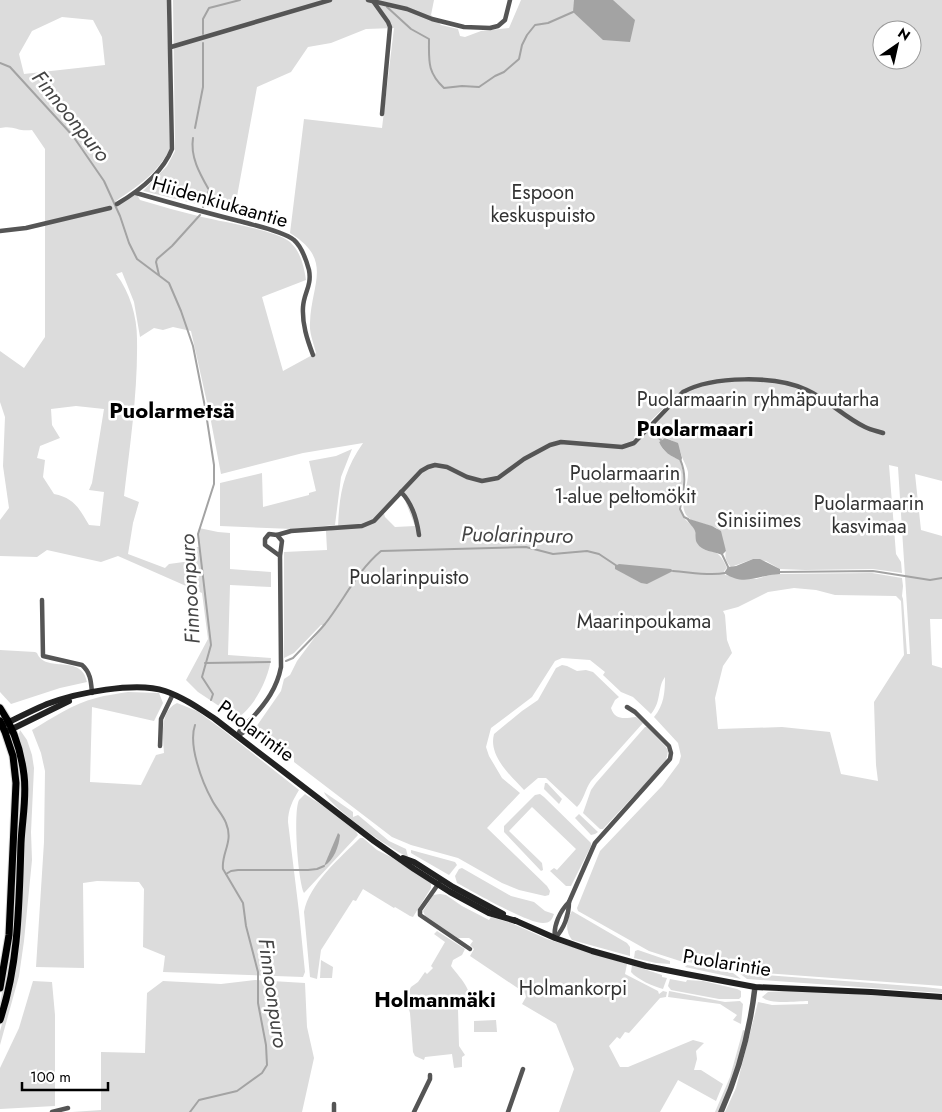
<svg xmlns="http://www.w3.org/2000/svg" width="942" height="1112" viewBox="0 0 942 1112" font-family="Jost,sans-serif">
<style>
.green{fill:#dcdcdc;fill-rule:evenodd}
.water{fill:#a3a3a3}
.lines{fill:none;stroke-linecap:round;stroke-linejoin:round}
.stream{stroke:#a3a3a3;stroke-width:2}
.primary-casing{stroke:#dbdbdb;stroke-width:9}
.minor{stroke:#555;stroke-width:4.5}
.tertiary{stroke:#555;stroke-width:5.5}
.secondary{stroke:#222;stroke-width:6}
.primary{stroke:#000;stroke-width:7}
.labels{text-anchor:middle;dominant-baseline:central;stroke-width:5;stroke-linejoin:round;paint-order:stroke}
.park-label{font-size:20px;fill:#333;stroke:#fff}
.street-label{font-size:20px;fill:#000;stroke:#fff}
.water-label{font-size:21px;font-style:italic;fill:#444;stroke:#fff}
.neighbourhood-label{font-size:21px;font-weight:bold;fill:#000;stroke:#fff}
.quarter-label{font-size:22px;font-weight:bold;fill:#000;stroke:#fff}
</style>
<rect width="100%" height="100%" fill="#fff"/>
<g class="green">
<path d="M0,0H167L170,149C156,175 139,185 116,201V204L136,193L140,200C161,206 181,212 202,217C223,222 275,230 290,242C301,252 304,267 306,280L262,297L283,371L316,353C314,344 309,333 310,323C311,284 334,260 290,233L304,119L382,128L394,28L366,29L331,43L308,47L291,72L257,87L234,213L143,191L167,166L175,151L173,0H434L431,15L441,25L458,29L460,36L465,37L481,31L509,28L521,0H942V481L915,474L921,530L942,536V619H930L932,665L942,668V986L764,973L680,961L649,951L578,911L577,908L600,851L662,786L679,763L681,756L678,743L654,717C664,705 665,692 665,677C657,687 662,701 651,714L633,697L621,692L603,675L605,672L590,660L562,658L555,661L532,697L491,728L486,747L489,756L502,778L520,793L487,828L547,886L550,891L549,895L545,896L519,890L502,883L458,858L411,845L392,837L294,762V758L257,731L256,727L281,691L284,679L290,675L297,661L324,625H321L294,653L284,658V552L327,550L326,531L338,529C339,495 343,472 363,443L303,453L221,474L210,416L191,331L173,327L163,330L154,328L140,337L134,302L122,272L116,274C130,292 137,317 137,339C138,391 130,445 124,496L139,502L133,523L128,554L165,568L169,564L191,561L194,547H199L198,534L199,528L218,532L230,533V569L271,572V587L230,585L228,655L271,658C269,678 254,708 237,718L198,692L186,680L208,639L202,593L118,556L101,562L47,550L37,557L0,556V520L9,508L3,466L5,417L0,402V351L24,368L45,337V149L32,130C17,132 15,125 0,128ZM62,17L93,20L102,37L105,65L24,74L19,54L32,31ZM882,30H912V60H882ZM670,402L674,405L637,443L634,437ZM76,406L104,409L92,483L89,490L104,492L100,526L89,525C79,508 74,498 54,494L43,477L45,460L37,458L40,446L60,438L52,425L51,409ZM665,438C677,441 679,446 682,457C684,462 687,467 688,472C689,488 675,508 691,520L717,528L726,551C724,557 727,563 731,567L753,559L766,561L780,569L805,570L873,569L902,573L901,562L896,554L889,465L898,467L910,654H907L903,599L902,596L903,586L902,578L872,573L774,574L756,579L725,575L724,571L727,568C722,557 719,551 705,550L695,533V529L683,517L679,508L684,476L680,461C671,454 663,453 659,442ZM397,493L404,498L415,526L395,527L385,517L383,510ZM794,588L816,590L835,595L896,596L901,601L904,655L874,702L876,765L878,781L841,774L830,732L782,727L718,729L715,698L723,666L732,653L727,640L725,615L723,611L738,607L768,592Z"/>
<polygon points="352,449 341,477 335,525 293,529 220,526 220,483 262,473 263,507 309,495 309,493 316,491 309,461 336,456"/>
<path d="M0,650L35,652L37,653C45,674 82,653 87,682L60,688L11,704L0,692Z"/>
<path d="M562,665L567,666L577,671L586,670L593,672L619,697L615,700L611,708C615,721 625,718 636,717L643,723L591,781C585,789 584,800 577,807L546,778H538L524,790C511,776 488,756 494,734L522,711L538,700L556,668Z"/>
<path d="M128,692L159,693L163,703L154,721L92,707L90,782L141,785L156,755L164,753C163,737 159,711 177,703L197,711L223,730L299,790C293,800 288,809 288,822L299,912L305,972L303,977L163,972L165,956L143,947L144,889L139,882L97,881L83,883L84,968L36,967L44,842L45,771L41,753L32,730C52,718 73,704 96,698C106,695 117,694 128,692Z"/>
<polygon points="645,727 647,727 666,747 668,751 666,761 603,829 600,829 583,813 591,790 596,783"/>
<polygon points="20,730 27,740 32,755 34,768 31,832 32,860 24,941 19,976 0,1045 0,1031 13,986 21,939 28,776 19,734"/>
<polygon points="545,783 547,783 562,799 559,804 544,789"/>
<path d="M324,792L353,812V817L358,815L389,841L406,849L408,857C391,850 329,806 324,792Z"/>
<path d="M305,794C316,802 354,823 358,835L304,893C298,880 293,812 299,800C301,798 303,796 305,794Z"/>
<polygon points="540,794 544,797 591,843 591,846 571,886 566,886 550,871 554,868 557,870 576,849 532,807 509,831 542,863 543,870 541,871 504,832 504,826 535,795"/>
<polygon points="19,810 21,810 12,959 0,1011 0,1003 12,942"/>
<polygon points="579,814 598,832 595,834 591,835 575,818"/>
<path d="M360,838H363L377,850L391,857L431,883V888L413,917L410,916L395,907L394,908L363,889L356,901L353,900L321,950L317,979L310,977L304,912C309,884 340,858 360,838Z"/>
<polygon points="411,850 455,862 457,865 449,875 416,856 411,853"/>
<path d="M462,868L511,896L534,902L545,911L554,914C552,920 550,923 543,923C527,923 474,892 457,883L455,876L459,869Z"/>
<polygon points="440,894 446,895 462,906 489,920 491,917 511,923 547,939 627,964 625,974 658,991 659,994 663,991 667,992 666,997 660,998 629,1033 625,1032 620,1039 617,1037 609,1046 620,1067 628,1067 693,1040 704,1043 696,1051 697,1059 694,1070 701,1070 723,1084 716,1101 678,1080 660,1112 559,1112 574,1069 556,1024 522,1004 526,997 525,993 470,956 474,949 470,945 473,941 469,938 458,938 426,918 423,911 433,895"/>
<path d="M572,911L627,943L630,947V956L572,940C565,931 566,920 572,911Z"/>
<path d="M437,931L465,949L462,955L453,960L451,966C461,979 471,988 471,1005H459L458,1009L459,1046L465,1055L462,1057V1067L454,1068L452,1054L425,1057L424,1060L415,1056L413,1052L410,1013L404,992L408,993L411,987L418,982L425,972L427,974L433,968L431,966L445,942L434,934Z"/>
<polygon points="638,950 670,961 670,964 656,963 634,958 635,951"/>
<polygon points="321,960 333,967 332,978 320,978"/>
<path d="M632,965L662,975V977L667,978L663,989C653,986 638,980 631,972Z"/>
<polygon points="687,965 733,973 741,979 685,967"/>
<polygon points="739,973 924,987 942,989 942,993 747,979"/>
<polygon points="670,979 686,982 687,980 703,981 737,989 741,991 741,997 739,999 719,999 671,990 668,986"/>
<polygon points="255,980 305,983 307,1027 314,1058 302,1112 72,1112 101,1110 101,1052 145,1053 147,993 163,981 221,984"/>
<polygon points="33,981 52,982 55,1015 55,1106 0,1109 0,1068 19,1028"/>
<polygon points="669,991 725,1002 740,1001 743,1004 741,1024 733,1020 737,1015 720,1004 668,997"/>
<path d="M783,991H810L942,1000V1112H725L736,1088L758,1002L772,1005L808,1004V1001C797,1001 769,1005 762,997L768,992Z"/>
<polygon points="496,1020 497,1032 474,1032 474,1021"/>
<polygon points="743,1030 746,1031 733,1078 719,1112 715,1112 730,1077"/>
</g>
<g class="water">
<polygon points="574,0 613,0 635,20 630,42 603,40 573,12"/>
<path d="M665,438L678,443L682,458L681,461C671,456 663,452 659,442Z"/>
<path d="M686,518L712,526L721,531L726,551L722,555C714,551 702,552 697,543C695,540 696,535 695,531C694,527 688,523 686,518Z"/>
<path d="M753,559H760L780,569V574C757,575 745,587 724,573L728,567L736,566Z"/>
<polygon points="619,564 671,569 673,571 647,584 641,583 615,569 615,566"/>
<path d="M338,833L340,835C339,846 334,860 324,866Z"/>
</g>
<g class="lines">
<g class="stream">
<path d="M387,7L411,29L429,39C429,61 427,72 444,88L462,86L479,87L495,76L504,72L519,59L522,45L527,35L535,25L548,23L573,12"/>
<polyline points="203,34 203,19 209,8 240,0"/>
<polyline points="0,63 10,67 73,136 104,181 120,216 129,243 137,259 169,283 181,311 193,346 205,407 214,465 214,484 198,534 211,645 202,677 213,694 211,700"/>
<polyline points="195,128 203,87 203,43"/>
<path d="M193,138C190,157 200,174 209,190L203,207"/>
<polyline points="159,275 156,262 157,259 172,246 200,215"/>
<polyline points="639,420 661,440"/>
<path d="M680,459C688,478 683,490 680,509L684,517L688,519"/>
<polyline points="721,552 729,569"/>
<path d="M673,571C690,572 708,576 725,573"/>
<polyline points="779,572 873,571 930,580 942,578"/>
<path d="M286,661L293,658C303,647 315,636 325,624C344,600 357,571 381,551L526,547L553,554L587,551L599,554L617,566"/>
<polyline points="205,663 270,662"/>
<polyline points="226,874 231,871 238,870 308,870 317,869 324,866"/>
<path d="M190,1112L199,1100L237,1091L262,1073L267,1065L266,1045L258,1003V972L246,926L243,903L223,869C221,853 234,842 226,823C223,815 216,808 212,800C202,782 188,745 195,725"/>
</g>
<defs>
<g id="primary">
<path d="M0,708C14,728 21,751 24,775C27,797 22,821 21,843C19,903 19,963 0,1020"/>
<polyline points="0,721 5,732 13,756 16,783 9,935 0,988"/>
</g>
</defs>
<use href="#primary" class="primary-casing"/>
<g class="minor">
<polyline points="368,0 407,9 432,19 464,27 490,28 498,26 505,20 510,0"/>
<polyline points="373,1 388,22 390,27 382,114"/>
<polyline points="171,47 330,0"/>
<path d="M136,193C171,203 207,213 243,222C257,226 282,231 294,240C302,247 306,259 309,270C312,286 304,292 303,307C302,324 307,339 313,355"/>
<path d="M117,204C139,191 162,174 172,149L169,0"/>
<polyline points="0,231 26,228 110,208"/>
<path d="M401,492C412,503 417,520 419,535"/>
<path d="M277,535L291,531L362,526L374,521L421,471L428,467L435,465L447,467L467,477L482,481L498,478L524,459L550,445L561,442L622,447L634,443L683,392C712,376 776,375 807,390C827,399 844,417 865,427C871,430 877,431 883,433"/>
<path d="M42,600L43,656L82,665C91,673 91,682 92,693"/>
<path d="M238,736C240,726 246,725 252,718C266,703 277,688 281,667L280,556L282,541L277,535L269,534L265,539V545L280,556"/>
<polyline points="238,736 247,730 250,721"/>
<polyline points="160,746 161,719 173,694"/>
<polyline points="439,883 420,910 420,915 470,949"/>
<path d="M555,938C553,926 560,911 569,902L595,843L670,759L671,753L669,746L635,712L627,707"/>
<path d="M555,938C564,929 569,915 569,902"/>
<polyline points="334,1104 334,1112"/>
<polyline points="52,1112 68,1108"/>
<polyline points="414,1112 430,1079 430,1075"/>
<polyline points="508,1112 523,1069"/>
</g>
<path class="tertiary" d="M721,1112C739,1072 750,1030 755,987"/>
<g class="secondary">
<path d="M5,724C19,717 33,710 47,704C76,693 136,681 165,691C183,697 200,709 215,719L374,841L414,869L450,892L489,913L516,921"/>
<polyline points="8,731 69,701"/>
<polyline points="403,858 414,862 453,887 503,914"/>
<polyline points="514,920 555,938 592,951 646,966 686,974 755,987 871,992 942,997"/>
</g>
<use href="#primary" class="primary"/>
</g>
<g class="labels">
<g class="park-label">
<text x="543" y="192">Espoon<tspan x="543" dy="23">keskuspuisto</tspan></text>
<text x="758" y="399">Puolarmaarin ryhmäpuutarha</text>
<text x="625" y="473">Puolarmaarin<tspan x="625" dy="23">1-alue peltomökit</tspan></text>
<text x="869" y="503">Puolarmaarin<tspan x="869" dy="23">kasvimaa</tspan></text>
<text x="759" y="520">Sinisiimes</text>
<text x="409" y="577">Puolarinpuisto</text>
<text x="644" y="621">Maarinpoukama</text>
<text x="573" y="988">Holmankorpi</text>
</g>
<g class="street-label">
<text transform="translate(220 202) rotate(16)">Hiidenkiukaantie</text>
<text transform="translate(256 731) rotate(36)">Puolarintie</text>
<text transform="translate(727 963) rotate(9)">Puolarintie</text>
</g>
<g class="water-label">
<text transform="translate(71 116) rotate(51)">Finnoonpuro</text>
<text transform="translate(517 535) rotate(1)">Puolarinpuro</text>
<text transform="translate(190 589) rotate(-93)">Finnoonpuro</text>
<text transform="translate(273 993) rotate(82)">Finnoonpuro</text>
</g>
<g class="neighbourhood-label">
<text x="695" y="429">Puolarmaari</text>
<text x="435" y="1000">Holmanmäki</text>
</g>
<g class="quarter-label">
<text x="172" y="410">Puolarmetsä</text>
</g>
</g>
<g transform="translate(897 45) rotate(34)"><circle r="24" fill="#ffffff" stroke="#999999"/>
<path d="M0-4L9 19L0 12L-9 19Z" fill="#000000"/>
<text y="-8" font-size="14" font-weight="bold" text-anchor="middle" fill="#000000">N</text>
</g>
<path d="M22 1082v8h86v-8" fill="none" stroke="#000000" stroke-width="2.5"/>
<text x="30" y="1082" font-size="15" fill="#000000" stroke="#ffffff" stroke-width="4" paint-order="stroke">100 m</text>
</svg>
